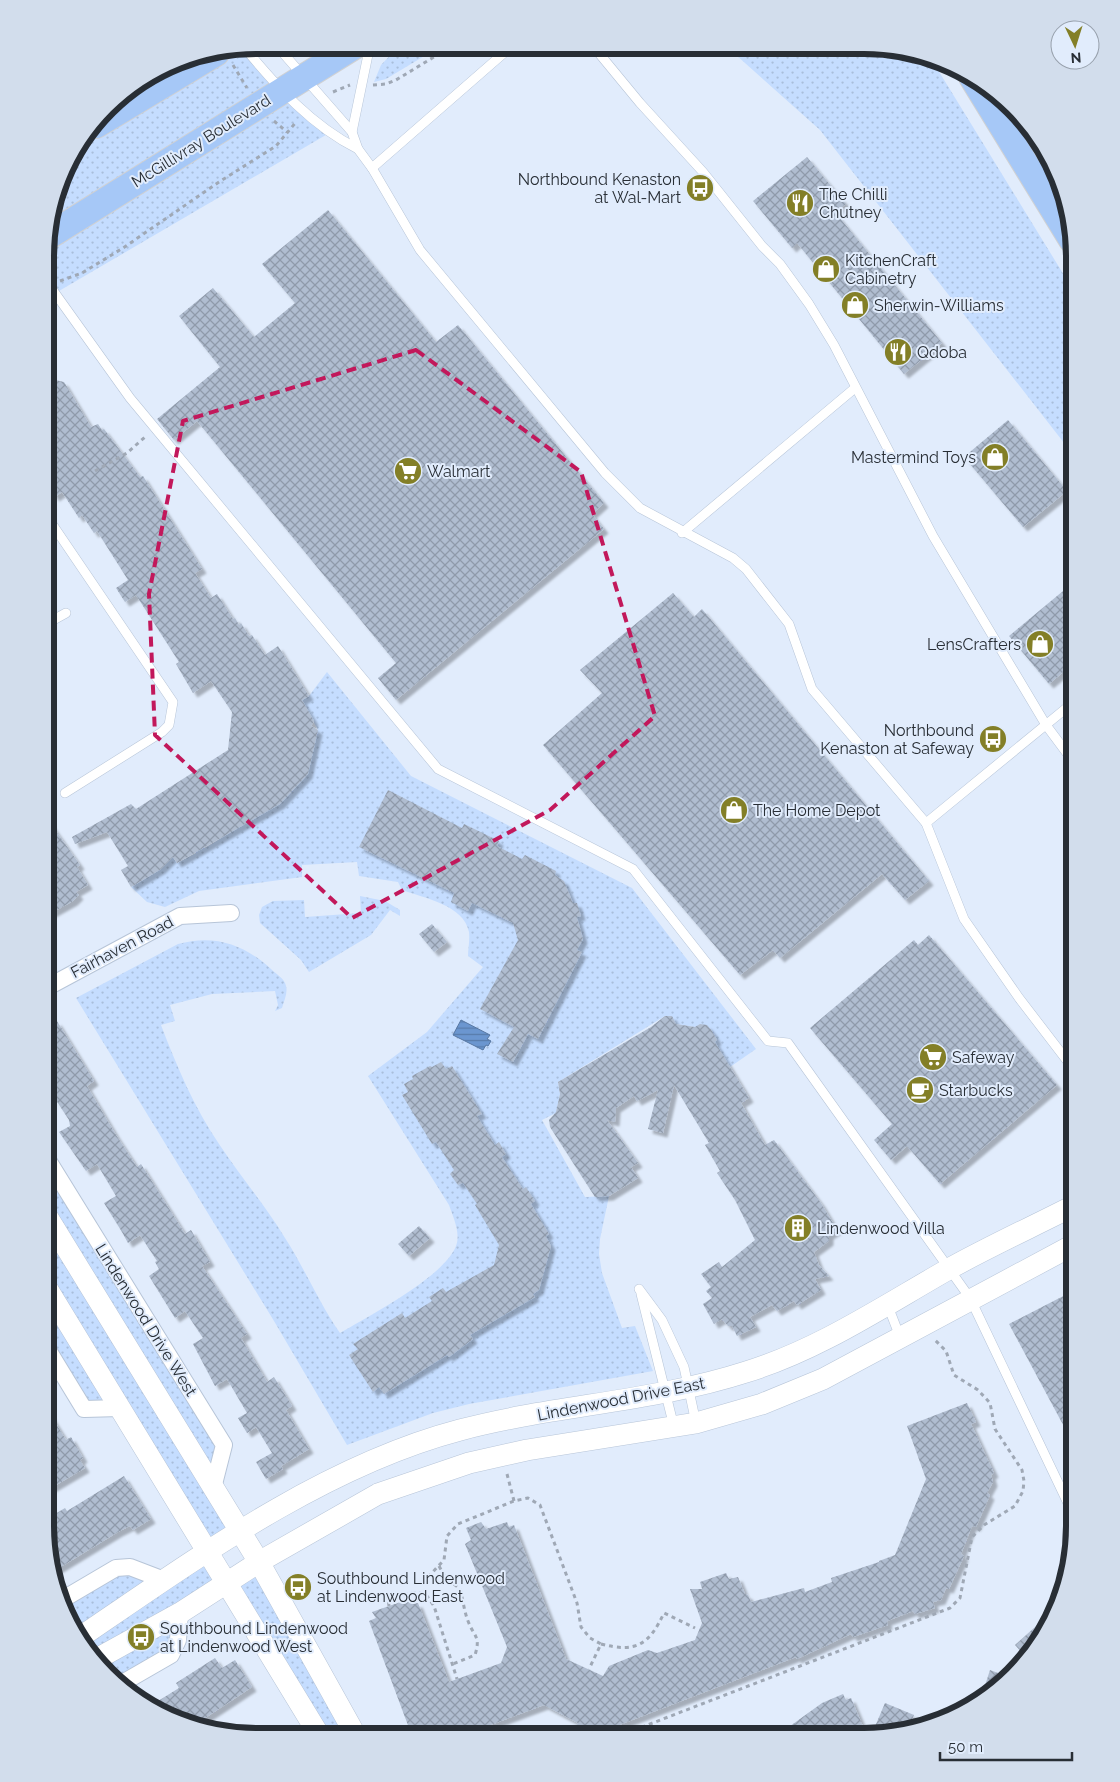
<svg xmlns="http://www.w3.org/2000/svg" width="1120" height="1782" viewBox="0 0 1120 1782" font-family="Raleway,sans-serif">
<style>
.grass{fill:url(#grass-dots)}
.water{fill:url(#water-rules);stroke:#5777a2}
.building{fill:url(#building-cross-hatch);filter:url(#shadow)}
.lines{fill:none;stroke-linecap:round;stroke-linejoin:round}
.service-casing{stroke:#b7c5d8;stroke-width:10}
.minor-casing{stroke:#b7c5d8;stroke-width:18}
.tertiary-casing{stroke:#b7c5d8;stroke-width:22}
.primary-casing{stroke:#d0d1d3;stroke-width:28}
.path{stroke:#9fa8b5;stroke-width:3;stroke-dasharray:4 4;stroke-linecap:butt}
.service{stroke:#fff;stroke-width:9}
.minor{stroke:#fff;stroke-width:16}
.tertiary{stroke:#fff;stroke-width:21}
.primary{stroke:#a6c8f7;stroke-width:26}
.marked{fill:none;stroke:#c2185b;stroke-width:4;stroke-dasharray:10 6;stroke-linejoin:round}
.labels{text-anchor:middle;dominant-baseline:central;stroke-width:4;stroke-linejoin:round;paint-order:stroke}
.street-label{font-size:16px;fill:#282e35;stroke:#e1ecfc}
.poi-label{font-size:16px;fill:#282e35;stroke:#e1ecfc;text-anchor:start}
.rim{fill:none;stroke:#282e35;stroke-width:6}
</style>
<defs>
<pattern id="grass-dots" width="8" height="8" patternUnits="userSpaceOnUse" patternTransform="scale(1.25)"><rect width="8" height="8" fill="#c5ddff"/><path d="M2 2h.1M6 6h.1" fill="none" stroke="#a9bedb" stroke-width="1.8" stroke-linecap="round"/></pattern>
<pattern id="water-rules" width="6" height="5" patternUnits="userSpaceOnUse" patternTransform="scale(1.25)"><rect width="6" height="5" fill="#6b96d0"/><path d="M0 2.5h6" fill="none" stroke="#587baa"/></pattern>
<pattern id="building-cross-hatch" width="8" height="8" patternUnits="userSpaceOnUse" patternTransform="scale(1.25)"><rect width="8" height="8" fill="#b0bdd0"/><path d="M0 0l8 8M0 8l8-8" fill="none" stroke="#8f9aaa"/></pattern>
<filter id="shadow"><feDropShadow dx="4.5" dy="4.5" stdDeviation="1" flood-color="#0004"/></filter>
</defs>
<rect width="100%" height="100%" fill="#e1ecfc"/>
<g class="grass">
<polygon points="400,45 441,46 386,79 374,82 381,65"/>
<polygon points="726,46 892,47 930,57 1075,293 1075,457 820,130"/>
<polygon points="244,47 331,132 47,298 47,229 67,163 117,98 176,61"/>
<polygon points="994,91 1032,128 1059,176 1065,205"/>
<path d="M327,672L411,776L632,888L756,1049L730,1067L695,1027L676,1024L665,1016L558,1082L560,1094L556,1113L542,1120L585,1197L609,1196L600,1239L599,1254L602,1273L622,1328L635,1326L653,1371L469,1404L433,1413L347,1445L274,1321L76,998L178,944C214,934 244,944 271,969C276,974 285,979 286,986C288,993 284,1001 282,1008L275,1011L278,1005L275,991L212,994L170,1005L175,1021L161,1025C177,1067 194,1107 219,1144C240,1176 265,1205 285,1238C305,1269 319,1303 340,1333C369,1316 444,1277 456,1246C461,1233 453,1217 449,1205L368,1076L427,1032L483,967L468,956C468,949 470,940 469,932C464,905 424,898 402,890L398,882L359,876L357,862L302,865V877L199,891L165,907L147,902L131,887L161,869L173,857L177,863L196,853L193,848L202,843L205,848L252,819L318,730L302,700L309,696Z"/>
<polygon points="360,896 385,901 400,910 400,916 390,910 371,935 309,972 301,960 260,923 259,915 262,907 273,901 304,900 305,917 361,913"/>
<polygon points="46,1157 224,1445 213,1488 239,1531 208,1553 226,1583 259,1562 356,1736 319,1735 226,1583 180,1613 178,1640 119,1685 88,1654 61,1606 116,1568 164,1580 208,1553 120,1408 84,1409 45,1345"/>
</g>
<polygon class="water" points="461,1020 490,1035 487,1039 491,1041 488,1046 486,1045 483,1050 453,1035"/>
<g class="building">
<polygon points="807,157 846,204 835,212 942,343 904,374 797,243 792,248 753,201"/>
<polygon points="328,210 436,342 458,325 604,503 592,514 604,529 396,700 378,678 396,663 197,421 174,440 157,419 220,367 179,316 213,288 254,337 295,303 262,264"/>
<polygon points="47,378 64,382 91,427 98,424 102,430 104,429 140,477 143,476 202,569 195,573 211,598 217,594 233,619 235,618 239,625 241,623 249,636 252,635 265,655 278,646 309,696 302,700 314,721 311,726 318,730 308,774 280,804 177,863 173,857 161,869 131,887 121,870 128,866 107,832 75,844 72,837 131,804 136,809 228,750 232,712 211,681 193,693 176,664 179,662 136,595 125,602 116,588 128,580 97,531 94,533 82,515 79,518 62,492 55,497 46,484"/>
<polygon points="1008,420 1067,491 1023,527 964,457"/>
<polygon points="1075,581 1075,662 1049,684 1009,636"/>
<polygon points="673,593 694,617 702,609 929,881 905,900 882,874 780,958 773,950 740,975 543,745 602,693 580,670"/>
<polygon points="388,790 462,828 464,824 499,841 497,846 522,859 525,855 556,871 555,875 564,881 573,903 577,903 581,916 577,917 583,939 577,950 582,952 538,1039 528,1034 513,1062 497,1054 514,1027 480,1009 518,940 513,923 472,903 468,911 451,902 454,893 359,847"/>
<polygon points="46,817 80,865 77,867 88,885 76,892 79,895 73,901 46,916"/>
<polygon points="432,924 447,942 434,952 419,934"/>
<polygon points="929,935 1057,1085 940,1184 907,1146 891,1160 874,1140 892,1124 810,1028 914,940 918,945"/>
<polygon points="665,1016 672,1016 676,1024 695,1027 700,1024 707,1025 712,1031 717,1040 715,1042 749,1098 741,1103 765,1145 774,1140 821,1203 837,1230 829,1235 829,1241 814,1252 819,1265 829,1276 815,1279 821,1290 797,1305 794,1301 777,1311 772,1305 750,1317 756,1327 737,1336 732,1326 728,1326 722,1319 714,1324 703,1304 712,1298 706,1291 711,1287 701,1274 719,1262 722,1267 755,1240 735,1200 717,1173 720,1171 705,1145 709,1143 674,1085 663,1133 648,1129 658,1090 637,1101 634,1096 616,1108 615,1122 607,1120 638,1163 631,1167 638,1178 609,1196 595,1197 550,1127 549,1120 556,1112 560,1094 558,1082 651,1027"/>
<polygon points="57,1021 94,1081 87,1086 116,1135 137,1167 141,1164 185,1234 191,1230 210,1262 202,1266 247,1334 241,1338 267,1382 274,1377 292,1406 286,1410 309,1449 281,1466 283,1469 266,1479 256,1462 272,1453 256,1427 247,1433 238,1418 247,1413 227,1379 215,1386 193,1344 203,1338 185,1311 175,1318 149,1276 159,1269 155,1262 157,1261 140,1235 128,1243 122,1232 104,1203 116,1196 97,1164 86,1171 59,1132 70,1126 69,1120 52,1094 46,1098 46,1029"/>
<polygon points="441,1062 446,1069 452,1066 482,1114 477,1116 495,1145 499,1142 506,1154 502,1157 523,1189 526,1187 535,1201 531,1204 549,1234 546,1236 551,1246 539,1290 533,1294 535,1297 470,1335 473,1339 449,1357 447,1355 384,1394 379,1387 373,1392 349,1355 358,1349 353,1344 402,1313 405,1318 432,1301 429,1297 443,1288 446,1292 494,1265 499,1245 475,1205 477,1204 463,1183 458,1185 450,1174 454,1170 436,1142 432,1144 402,1095 408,1092 404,1084 413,1079 412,1076 430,1066 432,1067"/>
<polygon points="419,1226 430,1238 409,1256 398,1244"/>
<polygon points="1075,1290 1075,1447 1009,1324"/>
<polygon points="967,1403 976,1422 971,1424 994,1473 991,1475 993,1482 987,1493 990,1495 976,1527 972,1526 961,1554 964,1556 949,1589 946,1588 941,1600 933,1602 935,1608 915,1614 913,1611 887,1621 888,1625 853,1637 851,1634 797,1659 796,1657 601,1732 592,1728 588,1736 571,1736 578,1723 544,1705 461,1736 412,1736 369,1621 376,1618 372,1612 409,1599 412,1604 418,1603 449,1682 501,1663 507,1647 465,1544 471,1540 466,1528 481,1522 486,1529 507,1522 509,1527 514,1525 566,1659 603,1676 609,1666 648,1650 657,1653 695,1640 702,1623 690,1589 702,1589 700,1582 726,1573 729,1579 738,1577 745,1594 748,1595 751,1602 804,1588 805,1592 832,1582 831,1578 879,1562 879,1561 895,1555 926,1479 907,1426"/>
<polygon points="45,1406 66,1440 71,1437 83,1458 80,1460 85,1468 51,1488 45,1478"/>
<polygon points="124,1476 151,1519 133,1530 130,1526 118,1532 54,1571 45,1520 65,1508 67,1511"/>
<polygon points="1054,1610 1056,1612 1027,1658 1015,1645"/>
<polygon points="215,1658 222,1668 235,1660 252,1687 193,1726 176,1721 150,1706 179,1688 176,1683"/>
<polygon points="990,1670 1009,1677 992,1694 980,1701"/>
<polygon points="843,1694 846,1700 851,1698 867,1736 775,1737 822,1703"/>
<polygon points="885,1703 914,1715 908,1728 871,1736"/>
</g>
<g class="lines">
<defs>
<g id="service">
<polyline points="276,45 352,132 358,149 372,168 420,250 605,473 640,508 733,558 746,569 789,624 812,689 926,823 964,919 1019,998 1075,1071"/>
<polyline points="593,46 640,103 703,172 762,246 780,264 809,304 834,345 933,536 1046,725 1075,764"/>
<path d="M244,47C277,87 312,126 358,149"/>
<polyline points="352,132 370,45"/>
<polyline points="372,168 512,46"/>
<polyline points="47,282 130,398 438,769 633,869 768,1041 788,1043 970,1298 1075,1518"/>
<polyline points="46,515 173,702 169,725 162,732 65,793"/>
<polyline points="682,533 855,388"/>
<polyline points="46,624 66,613"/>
<polyline points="926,823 1075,701"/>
<polyline points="639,1289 662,1320 684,1367 696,1423"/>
<polyline points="641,1294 674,1427"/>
<polyline points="888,1306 900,1337"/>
</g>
<g id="minor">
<polyline points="46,988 180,916 231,913"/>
<polyline points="46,1157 224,1445 213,1488"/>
<polyline points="45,1345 84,1409 120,1408"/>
<polyline points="60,1601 116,1568 130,1567 164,1580"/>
<polyline points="119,1685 171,1655 178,1640 180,1613"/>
</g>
<g id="tertiary">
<polyline points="45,1213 259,1562 356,1736"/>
<polyline points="45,1285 319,1735"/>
<path d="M79,1638C195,1559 323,1466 460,1430C554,1405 653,1402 746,1372C818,1350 882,1307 947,1270C988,1247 1032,1227 1075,1205"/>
<polyline points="95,1660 180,1613 259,1562 378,1494 469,1463 527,1450 696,1423 762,1404 823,1379 1075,1244"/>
</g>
<g id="primary">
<polyline points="972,77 1072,240"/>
<polyline points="96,125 216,53"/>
<polyline points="47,237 356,45"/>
</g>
</defs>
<use href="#service" class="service-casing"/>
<use href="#minor" class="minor-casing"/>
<use href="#tertiary" class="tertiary-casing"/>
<use href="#primary" class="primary-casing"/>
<g class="path">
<polyline points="233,65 247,88"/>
<polyline points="373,85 386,84 396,80 452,46"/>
<polyline points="333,92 350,85"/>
<polyline points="274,121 287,132"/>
<polyline points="60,281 82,273 123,248 219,182 276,146 297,121"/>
<polyline points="95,471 127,453 145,437"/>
<polyline points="507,1474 514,1501"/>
<path d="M439,1566L445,1577L460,1589C463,1599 464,1611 468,1621C474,1637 481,1636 475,1655L453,1664"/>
<polyline points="425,1593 429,1576 444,1560 447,1536 458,1524 514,1501 528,1498 540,1505 577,1603 581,1627 590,1638 601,1644 589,1669"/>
<polyline points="389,1606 388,1598 412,1593 425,1593 434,1606 457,1679"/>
<path d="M601,1644C636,1653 649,1645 664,1613L695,1628"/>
<polyline points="478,1730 480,1736"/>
<polyline points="507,1736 527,1728 529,1731 558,1736"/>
<polyline points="619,1736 950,1608 960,1598 972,1537 984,1525 1015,1506 1023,1491 1024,1481 1022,1470 995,1429 990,1403 978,1390 954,1375 946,1351 935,1340"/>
</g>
<use href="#service" class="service"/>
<use href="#minor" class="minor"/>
<use href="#tertiary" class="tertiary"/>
<use href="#primary" class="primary"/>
</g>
<path class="marked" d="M416,350L581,472L655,716L550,810L352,918L155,735L149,594L183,421Z"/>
<defs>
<symbol id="bus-disc" viewBox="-11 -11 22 22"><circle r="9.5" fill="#837f27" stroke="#e1ecfc"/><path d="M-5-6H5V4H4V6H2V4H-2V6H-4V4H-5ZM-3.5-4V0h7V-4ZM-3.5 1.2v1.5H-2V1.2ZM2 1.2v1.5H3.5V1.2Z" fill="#fff"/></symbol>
<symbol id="restaurant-disc" viewBox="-11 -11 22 22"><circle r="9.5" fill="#837f27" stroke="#e1ecfc"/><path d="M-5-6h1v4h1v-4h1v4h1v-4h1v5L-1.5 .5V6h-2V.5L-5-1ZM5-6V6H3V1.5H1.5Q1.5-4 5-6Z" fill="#fff"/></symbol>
<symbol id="shop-disc" viewBox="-11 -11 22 22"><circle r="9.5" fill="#837f27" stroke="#e1ecfc"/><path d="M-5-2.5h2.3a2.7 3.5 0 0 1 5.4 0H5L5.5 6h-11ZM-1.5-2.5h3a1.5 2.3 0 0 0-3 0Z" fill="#fff"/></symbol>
<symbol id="supermarket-disc" viewBox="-11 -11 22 22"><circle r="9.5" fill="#837f27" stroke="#e1ecfc"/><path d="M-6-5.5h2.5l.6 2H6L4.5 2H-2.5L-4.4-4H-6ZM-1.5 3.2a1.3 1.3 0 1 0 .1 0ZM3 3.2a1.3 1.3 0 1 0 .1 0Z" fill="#fff"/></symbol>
<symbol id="cafe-disc" viewBox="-11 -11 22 22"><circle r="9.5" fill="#837f27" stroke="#e1ecfc"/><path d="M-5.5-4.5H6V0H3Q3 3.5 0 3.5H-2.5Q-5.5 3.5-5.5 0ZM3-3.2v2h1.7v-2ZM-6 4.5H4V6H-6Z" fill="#fff"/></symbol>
<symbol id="building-disc" viewBox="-11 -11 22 22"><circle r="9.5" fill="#837f27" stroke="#e1ecfc"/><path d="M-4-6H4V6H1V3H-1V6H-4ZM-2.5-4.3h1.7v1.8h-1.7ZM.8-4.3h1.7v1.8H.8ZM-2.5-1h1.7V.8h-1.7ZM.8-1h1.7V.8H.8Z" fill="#fff"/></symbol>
</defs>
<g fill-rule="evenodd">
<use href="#bus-disc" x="684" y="172" width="32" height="32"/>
<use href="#restaurant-disc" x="784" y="187" width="32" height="32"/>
<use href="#shop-disc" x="810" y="253" width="32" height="32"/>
<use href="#shop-disc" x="839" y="289" width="32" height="32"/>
<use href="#restaurant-disc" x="882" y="336" width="32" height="32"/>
<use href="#shop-disc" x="979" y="441" width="32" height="32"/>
<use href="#supermarket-disc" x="392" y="455" width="32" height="32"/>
<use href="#shop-disc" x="1024" y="628" width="32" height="32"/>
<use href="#bus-disc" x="977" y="723" width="32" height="32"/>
<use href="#shop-disc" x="718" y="794" width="32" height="32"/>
<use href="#supermarket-disc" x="917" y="1041" width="32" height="32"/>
<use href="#cafe-disc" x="904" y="1074" width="32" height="32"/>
<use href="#building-disc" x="782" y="1212" width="32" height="32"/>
<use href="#bus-disc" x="282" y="1571" width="32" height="32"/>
<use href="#bus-disc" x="125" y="1621" width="32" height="32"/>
</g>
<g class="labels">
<g class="street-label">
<text transform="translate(201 141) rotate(-32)">McGillivray Boulevard</text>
<text transform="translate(122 947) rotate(-28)">Fairhaven Road</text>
<text transform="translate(146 1320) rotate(58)">Lindenwood Drive West</text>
<text transform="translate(621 1399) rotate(-11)">Lindenwood Drive East</text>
</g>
<g class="poi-label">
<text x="681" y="179" text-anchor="end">Northbound Kenaston<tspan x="681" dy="18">at Wal-Mart</tspan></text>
<text x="819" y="194">The Chilli<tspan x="819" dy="18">Chutney</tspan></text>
<text x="845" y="260">KitchenCraft<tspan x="845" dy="18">Cabinetry</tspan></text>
<text x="874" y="305">Sherwin-Williams</text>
<text x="917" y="352">Qdoba</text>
<text x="976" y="457" text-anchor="end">Mastermind Toys</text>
<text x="427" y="471">Walmart</text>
<text x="1021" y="644" text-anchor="end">LensCrafters</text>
<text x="974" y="730" text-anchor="end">Northbound<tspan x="974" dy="18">Kenaston at Safeway</tspan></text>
<text x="753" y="810">The Home Depot</text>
<text x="952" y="1057">Safeway</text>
<text x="939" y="1090">Starbucks</text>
<text x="817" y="1228">Lindenwood Villa</text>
<text x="317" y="1578">Southbound Lindenwood<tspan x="317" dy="18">at Lindenwood East</tspan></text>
<text x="160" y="1628">Southbound Lindenwood<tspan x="160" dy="18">at Lindenwood West</tspan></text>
</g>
</g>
<path d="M0 0H1120V1782H0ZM256 54H864A202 202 0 0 1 1066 256V1526A202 202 0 0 1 864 1728H256A202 202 0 0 1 54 1526V256A202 202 0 0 1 256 54Z" fill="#d2ddec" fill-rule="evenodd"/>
<path class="rim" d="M256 54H864A202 202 0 0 1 1066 256V1526A202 202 0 0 1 864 1728H256A202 202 0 0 1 54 1526V256A202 202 0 0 1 256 54Z"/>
<g transform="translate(1075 45) rotate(176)"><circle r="24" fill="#e1ecfc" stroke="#97a0ac"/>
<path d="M0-4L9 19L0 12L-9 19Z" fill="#837f27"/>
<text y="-8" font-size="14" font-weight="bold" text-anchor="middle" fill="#282e35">N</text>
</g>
<path d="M940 1752v8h132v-8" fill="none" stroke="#282e35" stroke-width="2.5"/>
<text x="948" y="1752" font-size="15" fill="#282e35" stroke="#e1ecfc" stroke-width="4" paint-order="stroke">50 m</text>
</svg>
